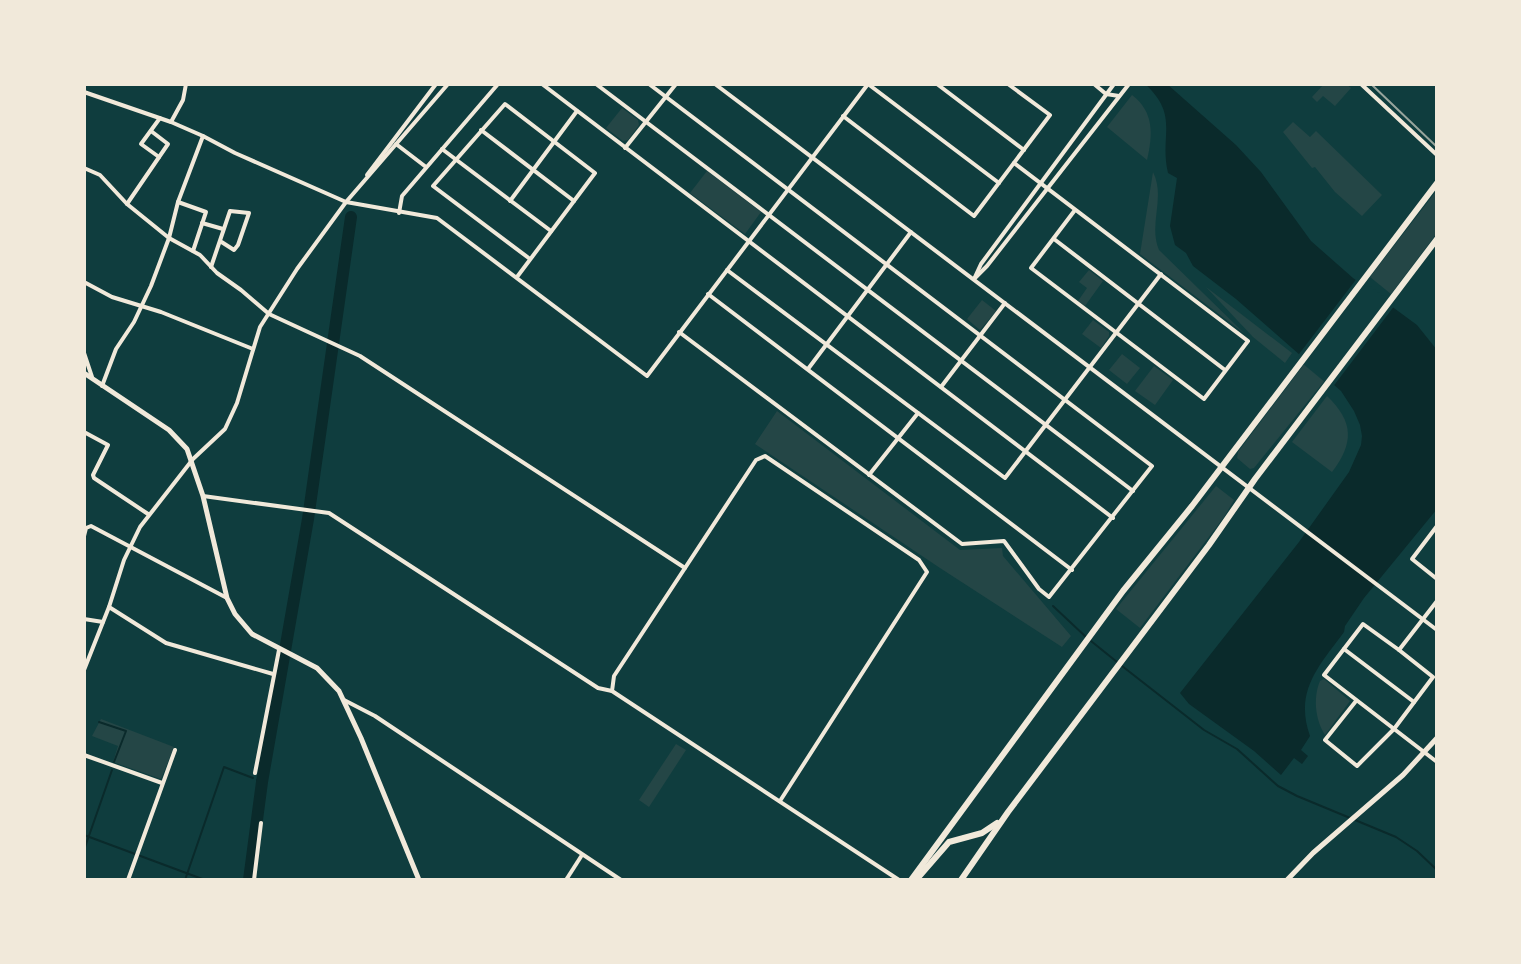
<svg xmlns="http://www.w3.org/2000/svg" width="1521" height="964" viewBox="0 0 1521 964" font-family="'DejaVu Sans',sans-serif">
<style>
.green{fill:#244646}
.water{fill:#0a2a2b}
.pier{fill:#0f3d3e}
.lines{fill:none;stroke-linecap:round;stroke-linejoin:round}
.stream{stroke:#0a2a2b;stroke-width:2}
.river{stroke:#0a2a2b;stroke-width:12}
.minor{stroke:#f1e9da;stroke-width:4}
.tertiary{stroke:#f1e9da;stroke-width:4}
.secondary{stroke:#f1e9da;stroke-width:5}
.trunk{stroke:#f1e9da;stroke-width:6}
.rail{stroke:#97a49c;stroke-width:2}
</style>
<rect width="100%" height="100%" fill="#0f3d3e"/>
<g class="green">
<polygon points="1324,84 1346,84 1351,88 1335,106 1323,96 1317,102 1312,97"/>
<path d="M1132,95C1154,112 1153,134 1147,160L1107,127Z"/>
<polygon points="622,108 638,120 639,125 628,140 623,141 606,128"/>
<polygon points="1293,122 1310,137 1316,131 1382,195 1362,216 1335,192 1315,167 1312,168 1283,132"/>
<polygon points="707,171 761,212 745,234 690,193"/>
<path d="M1153,172C1166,198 1148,224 1159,250L1245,334L1140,254Z"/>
<polygon points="1437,190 1437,233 1391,294 1370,277"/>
<polygon points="1089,270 1103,281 1085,306 1078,301 1087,288 1079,282"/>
<polygon points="1206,287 1292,353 1285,363 1253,337"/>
<polygon points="982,300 996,311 980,330 967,319"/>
<polygon points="1093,320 1109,332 1109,336 1101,348 1082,334"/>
<polygon points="1122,354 1140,368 1127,384 1109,370"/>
<polygon points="1305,363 1326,379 1254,468 1250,469 1237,458 1238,452"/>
<polygon points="1154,366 1173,380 1155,405 1135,391"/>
<path d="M1327,396C1354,422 1354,443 1332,472L1292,442Z"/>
<polygon points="777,411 960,550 1002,548 1003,556 1071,636 1062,647 940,568 755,444"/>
<polygon points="1216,486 1234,500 1224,517 1140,628 1116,609"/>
<path d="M1324,679L1350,701L1325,735C1315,720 1313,697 1320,681Z"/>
<polygon points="101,719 174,747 161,779 113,762 118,746 92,736"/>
<polygon points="676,744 686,750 649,807 639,800"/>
</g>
<path class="water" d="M1145,84H1167L1236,145L1261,172L1311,241L1353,278L1417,325L1437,350V509L1364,598L1345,626L1344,632C1319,666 1294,691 1310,736L1301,750L1308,756L1302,764L1294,758L1281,775L1254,751L1189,704L1180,693L1299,542L1349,472L1361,445L1362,436L1360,425L1354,411L1341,391L1236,299L1193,266L1186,253L1175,245L1170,226L1177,178L1168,173C1159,135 1180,116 1145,84Z"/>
<polygon class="pier" points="1358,277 1395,305 1332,388 1296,358"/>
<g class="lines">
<g class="stream">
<polyline points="1053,606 1086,637"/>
<polyline points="1091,641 1117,662"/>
<polyline points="1122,666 1204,730 1237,749 1278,786 1297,796 1396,837 1417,851 1437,870"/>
<polyline points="99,722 126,731 114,762"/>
<polyline points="257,780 262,782"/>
<polyline points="84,835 205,880"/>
<polyline points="84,850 112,770"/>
<polyline points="185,880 224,767 253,778"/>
</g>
<polyline class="river" points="249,880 262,782 308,519 351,217"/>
<g class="minor">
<polyline points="542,84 1113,518"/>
<polyline points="596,84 1133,491"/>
<polyline points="649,84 1152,466 1049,597 1039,589 1004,541 962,544 679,332"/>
<polyline points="868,84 999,183"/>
<polyline points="937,84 1024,150"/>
<polyline points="1361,84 1437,155"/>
<polyline points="843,116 974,216 1050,115 1008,84"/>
<polyline points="171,122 183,100 186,84"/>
<polyline points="481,130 574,201"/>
<polyline points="396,144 426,167"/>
<polyline points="625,148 676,84"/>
<polyline points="442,149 551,231"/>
<polyline points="159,157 141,144 160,118"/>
<polyline points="1014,163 1248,341 1204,399 1031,268 1075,210"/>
<polyline points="84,168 100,175 127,204 169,238 200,255 217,273 241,290 269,314 360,356 685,568"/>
<polyline points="510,201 577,111"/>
<polyline points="178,202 206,212 193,251"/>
<polyline points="127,204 168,144 151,131"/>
<polyline points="399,213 402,196 498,84"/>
<polyline points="202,223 223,229"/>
<polyline points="1054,239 1225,370"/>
<polyline points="211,267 230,211 249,213 238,245 234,250 220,241"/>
<polyline points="727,270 1005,478 1161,274"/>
<polyline points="517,277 595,173 505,104 433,186 530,259"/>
<polyline points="84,282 112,297 161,312 253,349"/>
<polyline points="708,294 1072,570"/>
<polyline points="808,369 911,232"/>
<polyline points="102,386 116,349 134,322 151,286 169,238 178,202 203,136 235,153 346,202 437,218 647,376 868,84"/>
<polyline points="941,387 1005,303"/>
<polyline points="84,432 108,445 93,475 94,478 148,514"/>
<polyline points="869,475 918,413"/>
<polyline points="203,496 329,513 598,688 612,691"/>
<polyline points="1437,526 1412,559 1437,579"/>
<polyline points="84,536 86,528 91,526 227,598"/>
<polyline points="1437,601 1399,650 1363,624 1324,675 1437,762"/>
<polyline points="109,607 166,643 273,674"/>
<polyline points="84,619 103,622"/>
<polyline points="1344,649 1414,702"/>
<polyline points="84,670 109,607 124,560 140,527 193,459 225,429 237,403 260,327 297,269 346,202"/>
<polyline points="344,700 375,716 621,880"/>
<polyline points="1356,701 1325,740 1357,766 1394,729 1433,677 1399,650"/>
<polyline points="84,755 162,783"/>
<polyline points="255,773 279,650"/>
<polyline points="128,880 175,750"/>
<polyline points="254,880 261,823"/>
<polyline points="566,880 582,855"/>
</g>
<g class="tertiary">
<polyline points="715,84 1437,630"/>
<polyline points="1094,84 1106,94 1119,96"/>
<polyline points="84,92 171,122 203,136"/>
<polyline points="367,175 436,84"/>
<polyline points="346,202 448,84"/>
<polyline points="975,277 981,264 1114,84"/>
<polyline points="974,279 987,266 1129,84"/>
<polyline points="84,353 92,377"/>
<polyline points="780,801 927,572 919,560 765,456 756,460 614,676 612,691 899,880"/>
</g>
<g class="secondary">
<polyline points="84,373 169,430 187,449 203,496 227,598 235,614 252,634 317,668 339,691 361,738 419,880"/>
<polyline points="1287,880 1313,853 1403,775 1437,738"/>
</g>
<g class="trunk">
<polyline points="911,880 1123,591 1192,506 1437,183"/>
<polyline points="916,880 949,842 982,833 997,823"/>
<polyline points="961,880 1008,812 1209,545 1255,479 1437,239"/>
</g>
<polyline class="rail" points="1371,84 1437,147"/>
</g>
<rect width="1521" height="964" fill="none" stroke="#f1e9da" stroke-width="172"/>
</svg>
